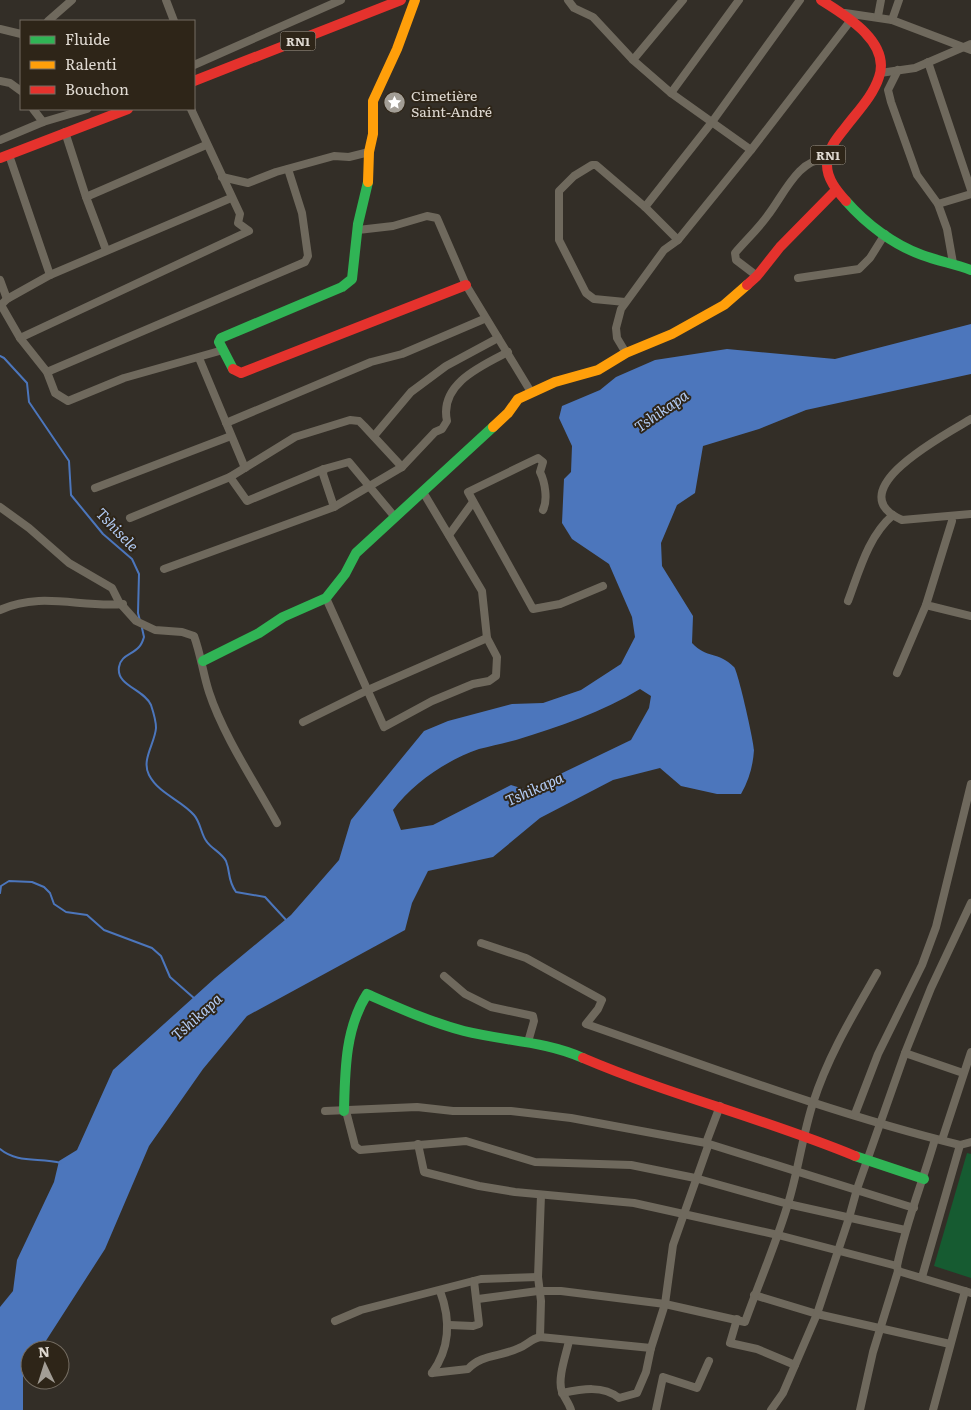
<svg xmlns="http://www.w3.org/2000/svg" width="971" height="1410" viewBox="0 0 971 1410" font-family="Literata,serif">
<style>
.green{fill:#165b31}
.water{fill:#4c76bc;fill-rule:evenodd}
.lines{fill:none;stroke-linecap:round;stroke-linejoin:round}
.stream{stroke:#4c76bc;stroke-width:2}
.street{stroke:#6f695d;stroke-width:8}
.fast{stroke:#30b455;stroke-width:10}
.slow{stroke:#ff9f0a;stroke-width:10}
.jam{stroke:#e5322d;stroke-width:10}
.labels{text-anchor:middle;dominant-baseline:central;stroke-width:4;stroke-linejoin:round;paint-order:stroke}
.shield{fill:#2e2518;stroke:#aba49a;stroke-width:1}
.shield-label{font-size:12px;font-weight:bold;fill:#e0dad2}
.poi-label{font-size:14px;fill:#e0dad2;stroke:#2e2518;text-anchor:start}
.water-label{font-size:15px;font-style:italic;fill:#b2cbf4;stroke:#2e2518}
</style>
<rect width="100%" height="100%" fill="#332e27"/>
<polygon class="green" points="967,1153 971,1154 971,1278 934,1266"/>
<path class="water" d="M971,324V374L806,410L759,429L703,446L695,493L677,505L661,543L662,566L693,616L692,643C707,659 718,651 734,667C738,671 754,742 754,750C753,766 749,780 741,794H717L681,786L660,768L613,780L540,818L493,857L428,871L412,903L405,930L247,1016L203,1069L149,1146L105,1249L40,1350H30V1366L23,1377V1410H0V1307L13,1291L17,1260L54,1182L59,1161L77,1150L113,1070L215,978L291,915L339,860L351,820L424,731L448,721L512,704L543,703L581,690L621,664L635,637L632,617L609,564L572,539L562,523L564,479L571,472L572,446L559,418L562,406L600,390L616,377L655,360L727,349L835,359ZM640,689L651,696L649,708L631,740L527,790L511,785L433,825L401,830L393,810C413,783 447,760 479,749C491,746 504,743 516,740C558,727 603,712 640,689Z"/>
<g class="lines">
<g class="stream">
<polyline points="0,356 4,358 27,383 29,402 69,461 71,495 103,534 132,559 139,574 138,613 140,621"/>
<path d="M142,628L144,637C143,640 142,644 139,647C132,655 121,655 119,667C116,686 144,689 151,705C153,711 156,722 156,728C155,743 141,760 149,775C159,794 181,800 194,815C201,823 201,835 207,842C212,849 222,853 226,861C231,874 227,879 236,892L265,897L287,921"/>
<polyline points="0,893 1,886 9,881 32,882 44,887 50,893 54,904 66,912 87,915 104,930 152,948 161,956 170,977 195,999"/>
<path d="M0,1149C18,1164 40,1157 61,1163"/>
</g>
<g class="street">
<polyline points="166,0 174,21"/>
<polyline points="568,0 574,8 593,17 633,60 671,93 751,150"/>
<polyline points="845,13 892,20 971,50"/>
<polyline points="878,16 881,0"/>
<polyline points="892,20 899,0"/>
<polyline points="48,21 72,0"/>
<polyline points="0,29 21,34"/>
<polyline points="633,60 683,0"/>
<polyline points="928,62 971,190"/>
<polyline points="194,65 341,0"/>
<polyline points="898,70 888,90 891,102 917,175 938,204 947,229 953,263"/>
<polyline points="880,73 915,68 971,44"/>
<polyline points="0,81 10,83 21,91"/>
<polyline points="671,93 739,0"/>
<polyline points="33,109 43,122"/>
<polyline points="65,132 86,197 106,250"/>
<polyline points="0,140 43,122 87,109"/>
<polyline points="9,155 50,275"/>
<polyline points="222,177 248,183 276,172 334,156 349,157 369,152"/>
<polyline points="86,197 206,145"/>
<polyline points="938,204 971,194"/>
<polyline points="645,207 712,122 800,0"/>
<polyline points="358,230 393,226 427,216 437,218 466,285 531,392"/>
<path d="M757,276L736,260L735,253C746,240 759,228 768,215C783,196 799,157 827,159"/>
<polyline points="798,278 859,269 870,258 885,234"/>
<polyline points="0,280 7,299"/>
<polyline points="625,302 594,299 586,293 559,240 559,191 574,176 592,165 596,165 645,207 678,240"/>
<polyline points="20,338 249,231 238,223 240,214 191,109"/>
<polyline points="223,350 124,378 68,401 55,393 47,372 20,338 1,305 7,299 50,275 231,198"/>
<polyline points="626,353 617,338 616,328 621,309 664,250 678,240 751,150 851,20"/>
<polyline points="199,358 245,468"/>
<polyline points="47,372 305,262 308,256 302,213 288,169"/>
<path d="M971,419C948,433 836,491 902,520L971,514"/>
<polyline points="226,423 371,362 402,354 484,319"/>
<polyline points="374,436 411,392 446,366 498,338"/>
<polyline points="324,469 323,474 334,507"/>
<polyline points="230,477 247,501 324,469 349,462 394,516"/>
<polyline points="95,488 231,436"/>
<path d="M0,507L29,528L69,563L112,588L119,602L136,621L155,630L182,632L194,636C201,655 203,674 209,692C223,735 255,783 277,823"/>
<path d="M543,510C548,500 545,482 540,472L543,462L538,458L468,492L533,609L560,604L603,586"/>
<polyline points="130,518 230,477 295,437 350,420 359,421 364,426 402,467"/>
<polyline points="952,521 926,605 971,616"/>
<polyline points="449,535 473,502"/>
<path d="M164,569L334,507L402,467L435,432L442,429L447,421C439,384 481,366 508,352"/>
<polyline points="326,598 384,727 432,701 473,684 489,681 496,676 497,657 487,638 482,591 423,492"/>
<path d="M848,601C859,572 868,536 893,515"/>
<path d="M0,610C41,591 81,608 123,604"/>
<polyline points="897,673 926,605"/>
<polyline points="303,722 368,690 487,638"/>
<path d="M481,943L526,958L602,1000L598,1009L586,1024C710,1067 833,1114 960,1145L971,1142"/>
<polyline points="444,976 465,994 491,1007 533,1016 534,1021 528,1042"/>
<polyline points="905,1053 963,1073"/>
<polyline points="325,1111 417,1107 453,1111 511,1111 571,1118 706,1143 914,1208"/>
<polyline points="346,1111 355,1146 360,1150 466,1141 535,1162 631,1165 695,1178 788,1204 905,1230"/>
<polyline points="855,1114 878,1054 922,965 936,927 971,784"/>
<polyline points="942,1140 971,1052"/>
<polyline points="418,1144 424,1172 479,1186 515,1192 634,1203 778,1235 897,1266 898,1271 971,1293"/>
<path d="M897,1266C906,1222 923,1181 935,1139"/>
<polyline points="922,1277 960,1145"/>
<polyline points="754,1295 817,1314 950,1344"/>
<path d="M478,1299L538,1291H561L665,1304L745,1322C759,1283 775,1246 787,1207C798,1173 802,1137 813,1103C828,1056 853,1015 877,973"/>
<polyline points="737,1319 730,1343 757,1349 795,1365"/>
<polyline points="335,1321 361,1310 481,1279 538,1277"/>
<polyline points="449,1325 473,1326 479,1324 474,1281"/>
<polyline points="540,1337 541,1301 538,1277 541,1195"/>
<path d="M569,1341C566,1355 557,1379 562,1392C565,1399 569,1403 571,1410"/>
<path d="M432,1373L468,1369C481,1354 501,1357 519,1348C527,1345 531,1339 540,1337L651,1348"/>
<path d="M432,1373C450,1348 451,1320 440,1291"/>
<path d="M562,1393C582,1389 603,1385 619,1398L637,1393L646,1372L651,1348L665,1304L673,1245L708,1146L706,1143L720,1106"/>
<polyline points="656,1410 663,1377 697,1388 709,1361"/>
<polyline points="771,1410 783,1393 817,1314 849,1218 857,1189 905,1053 931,988 971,903"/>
<polyline points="860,1410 873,1352 898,1271"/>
<polyline points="933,1410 965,1291"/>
</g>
<g class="fast">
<path d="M846,201C866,224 894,245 922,255C938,261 955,264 971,270"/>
<polyline points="233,369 219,342 221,338 342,287 352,279 358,224 368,182"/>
<polyline points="203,661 259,633 283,617 326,598 345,574 356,553 493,427"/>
<path d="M344,1111C345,1071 345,1029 367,994C399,1008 430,1022 464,1031C504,1041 545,1041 583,1058"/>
<polyline points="855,1156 924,1179"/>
</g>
<g class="slow">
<polyline points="368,182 369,152 373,134 373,101 397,49 415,0"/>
<polyline points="493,427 508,413 518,399 555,382 598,370 626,353 672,334 724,305 747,285"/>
</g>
<g class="jam">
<path d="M821,0C845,15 891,42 879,77C873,96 857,112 845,128C836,139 827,150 827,165C827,179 837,191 846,201"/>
<polyline points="194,81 401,0"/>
<polyline points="0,158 128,109"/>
<polyline points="747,285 757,276 780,247 836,190"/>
<polyline points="233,369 241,373 466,285"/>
<path d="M583,1058C672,1096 766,1119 855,1156"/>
</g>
</g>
<defs>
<symbol id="sight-disc" viewBox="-11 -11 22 22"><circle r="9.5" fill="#a39e96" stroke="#2e2518"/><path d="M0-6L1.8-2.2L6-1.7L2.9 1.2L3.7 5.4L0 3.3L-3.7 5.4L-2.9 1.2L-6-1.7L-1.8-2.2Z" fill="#fff"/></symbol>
</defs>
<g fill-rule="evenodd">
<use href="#sight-disc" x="382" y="90" width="25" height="25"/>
</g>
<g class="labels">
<g class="shield">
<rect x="280.5" y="31.5" width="35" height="19" rx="4"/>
<rect x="810.5" y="145.5" width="35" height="19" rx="4"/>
</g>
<g class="shield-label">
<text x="298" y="41">RN1</text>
<text x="828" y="155">RN1</text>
</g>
<g class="poi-label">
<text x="411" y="95">Cimetière<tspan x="411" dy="16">Saint-André</tspan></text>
</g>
<g class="water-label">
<text transform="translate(661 410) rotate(-35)">Tshikapa</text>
<text transform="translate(118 529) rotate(46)">Tshisele</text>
<text transform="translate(534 788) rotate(-24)">Tshikapa</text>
<text transform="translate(196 1016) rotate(-42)">Tshikapa</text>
</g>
</g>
<rect x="20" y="20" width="175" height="90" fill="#2e2518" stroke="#756d62"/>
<rect x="30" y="36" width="25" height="8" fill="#30b455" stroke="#756d62"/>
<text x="65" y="45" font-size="15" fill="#e0dad2">Fluide</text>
<rect x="30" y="61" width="25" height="8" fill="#ff9f0a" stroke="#756d62"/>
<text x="65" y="70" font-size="15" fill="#e0dad2">Ralenti</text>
<rect x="30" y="86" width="25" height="8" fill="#e5322d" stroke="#756d62"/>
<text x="65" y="95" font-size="15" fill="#e0dad2">Bouchon</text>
<g transform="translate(45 1365) rotate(356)"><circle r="24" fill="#2e2518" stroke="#756d62"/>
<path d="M0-4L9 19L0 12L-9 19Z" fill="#a39e96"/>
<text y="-8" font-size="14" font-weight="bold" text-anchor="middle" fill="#e0dad2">N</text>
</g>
</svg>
